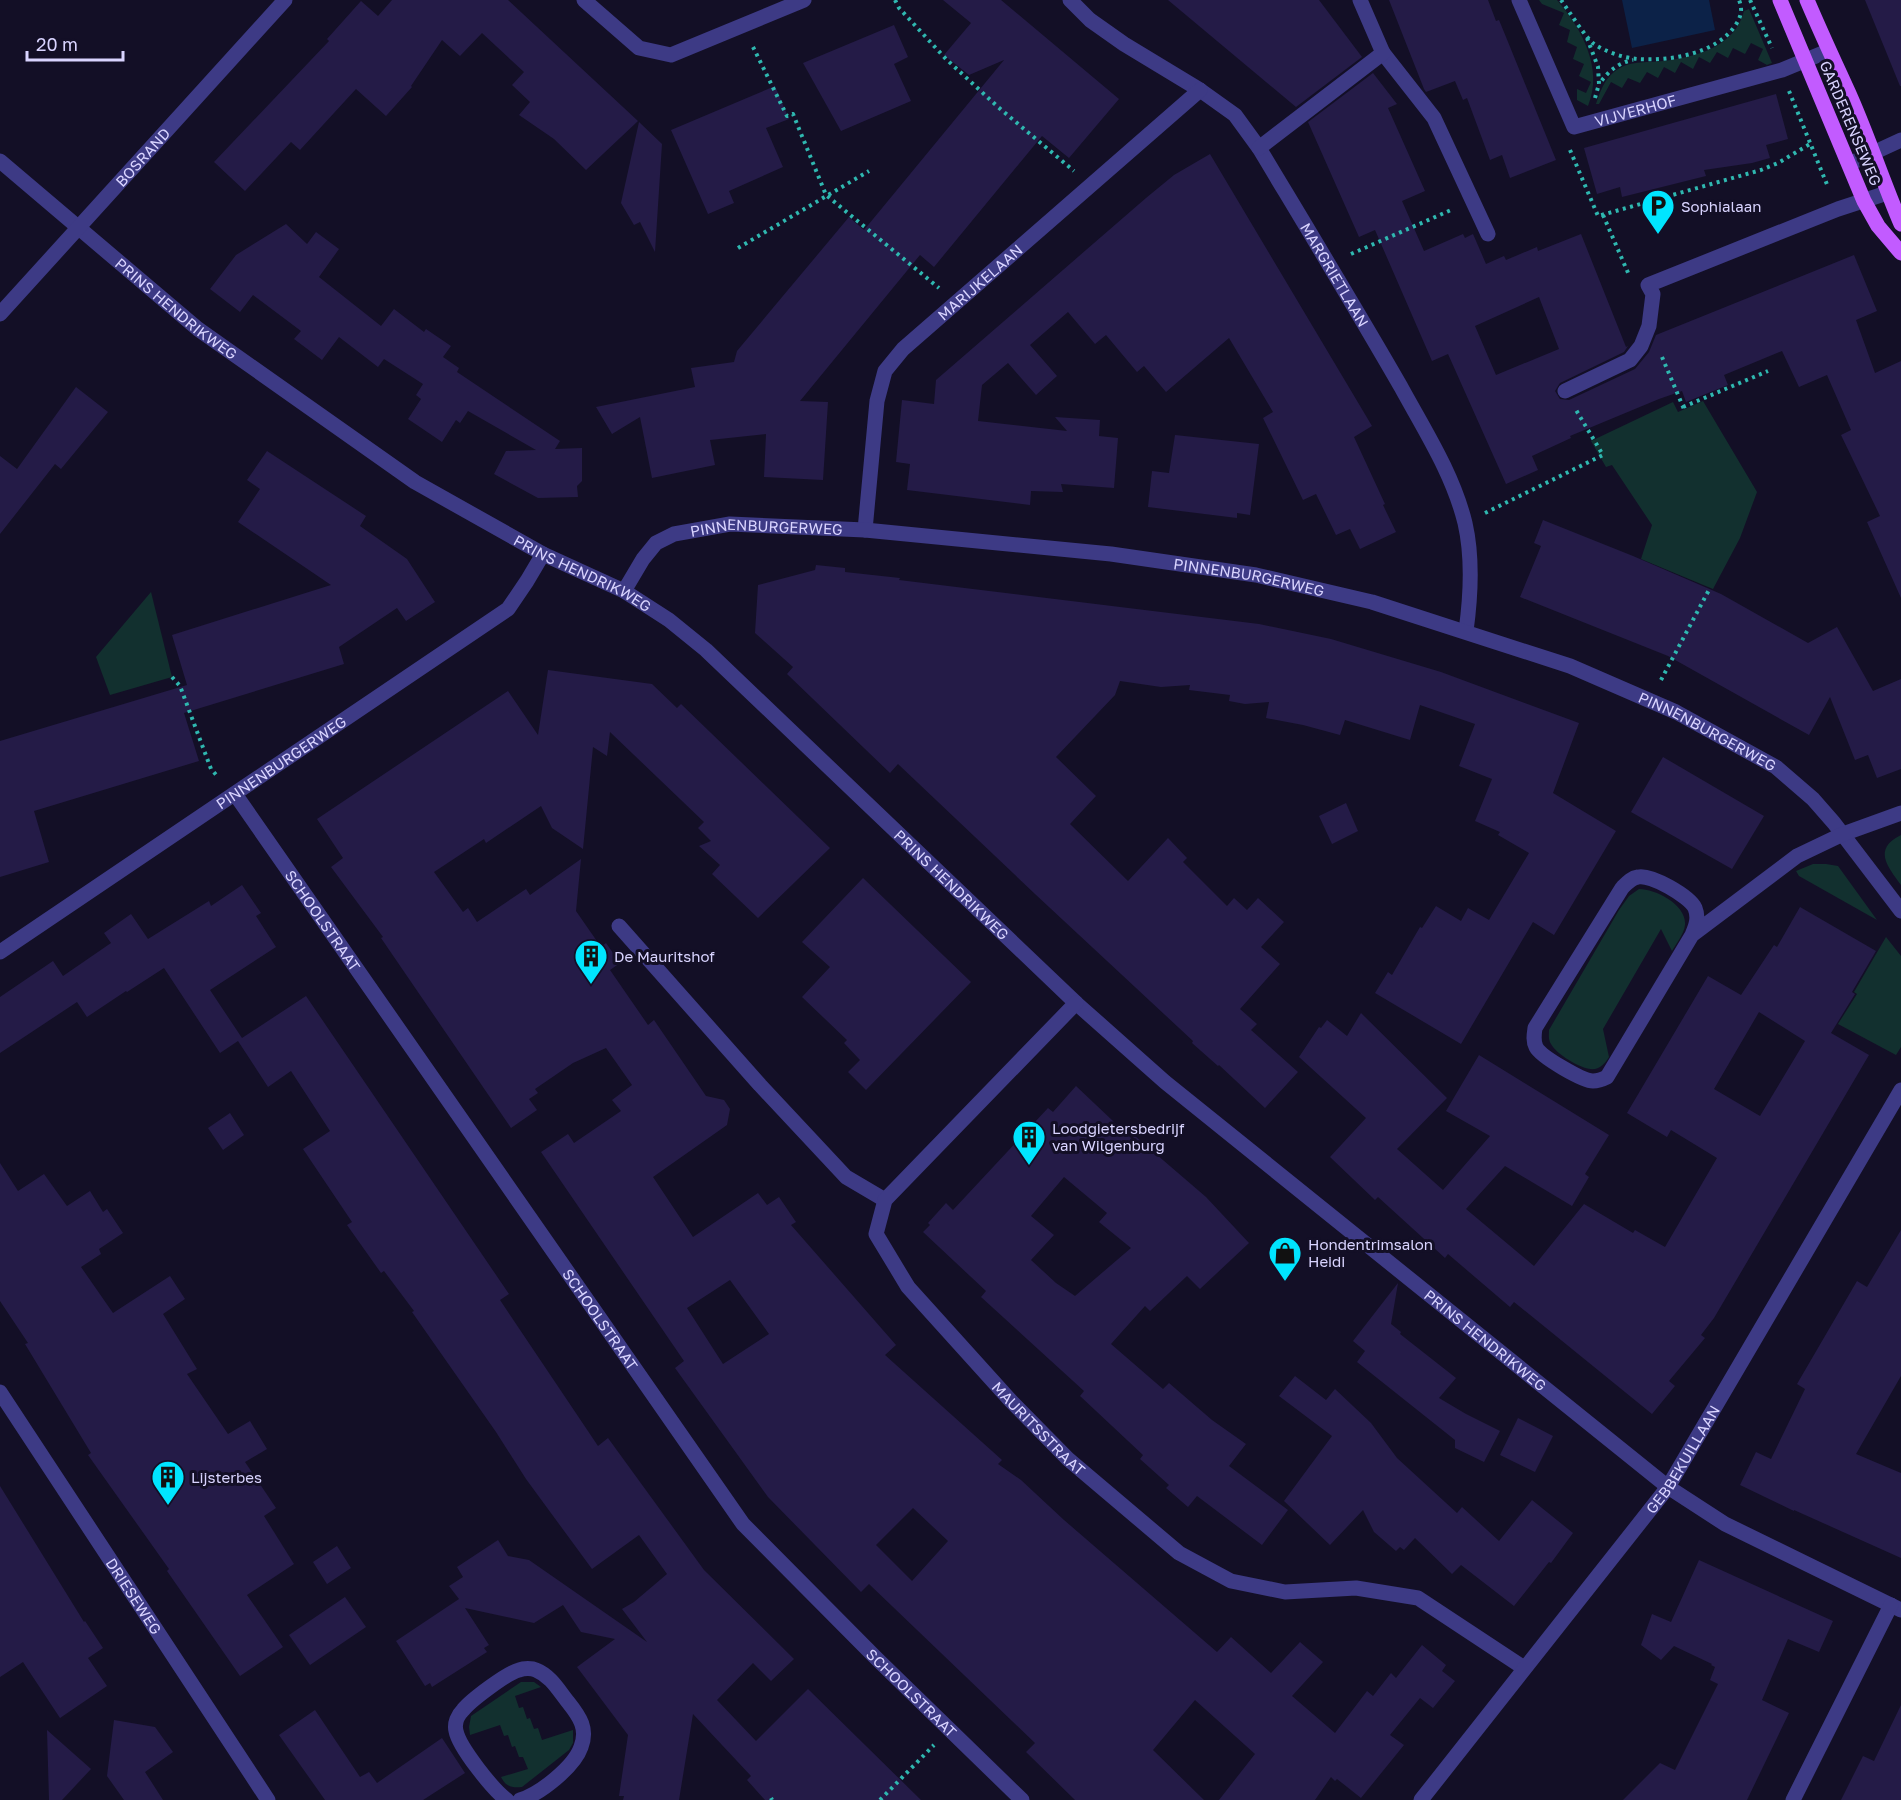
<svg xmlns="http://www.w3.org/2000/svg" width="1901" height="1800" viewBox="0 0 1901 1800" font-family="'Golos Text',sans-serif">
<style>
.green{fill:#12302f}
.water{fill:#0c2248}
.building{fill:#241b47;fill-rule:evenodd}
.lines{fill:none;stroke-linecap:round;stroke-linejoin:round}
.path{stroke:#2fb8b0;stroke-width:4;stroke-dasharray:3 4.5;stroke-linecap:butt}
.minor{stroke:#3d3a85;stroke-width:15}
.major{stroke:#c25bff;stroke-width:15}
.labels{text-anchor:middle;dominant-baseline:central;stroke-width:6;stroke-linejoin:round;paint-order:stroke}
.street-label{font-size:15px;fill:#d9d4ff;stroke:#130f26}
.poi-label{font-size:15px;fill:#d9d4ff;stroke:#130f26;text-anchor:start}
</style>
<rect width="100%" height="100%" fill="#130f26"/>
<g class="green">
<path d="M1539,0H1557C1581,28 1604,68 1588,106L1577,100V89L1586,93L1591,82L1579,76L1584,64L1573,59L1577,47L1567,42L1570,30L1559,25L1564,13L1542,4Z"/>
<path d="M1749,9L1772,63L1767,65L1758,60L1763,49L1751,43L1745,54L1733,48L1728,58L1717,52L1710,63L1699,57L1693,69L1681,62L1675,73L1664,67L1658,78L1647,72L1640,83L1628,78L1622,88L1611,82L1599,104H1596C1600,92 1604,80 1614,72C1628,60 1646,63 1663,61C1696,57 1735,47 1744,11Z"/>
<polygon points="1703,401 1757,492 1740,538 1713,589 1641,559 1652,525 1612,465 1606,467 1591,441 1673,402 1678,412"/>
<polygon points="151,592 172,677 110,695 96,657"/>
<path d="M1901,835V885C1888,867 1872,849 1901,835Z"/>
<polygon points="1813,864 1826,864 1838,866 1877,920 1799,876 1796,871"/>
<path d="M1639,889C1656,889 1687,905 1685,925C1684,934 1676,944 1672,951L1661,929L1603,1029L1609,1057C1605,1063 1602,1067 1595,1069C1583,1071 1556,1054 1551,1044C1548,1039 1549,1035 1549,1030L1619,910L1629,896Z"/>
<polygon points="1886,937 1901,956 1901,1047 1896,1055 1838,1024 1857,994 1854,992"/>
<path d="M521,1682H534L541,1687L515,1696L519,1708L523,1707L527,1719L530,1718L534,1729L538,1728L542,1740L573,1730V1743L569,1750L522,1787C512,1788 506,1787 501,1777L528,1769L523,1757H519L515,1746L512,1747L508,1735L504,1736L500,1725L470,1735L469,1727L471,1716Z"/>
</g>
<polygon class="water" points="1622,0 1709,0 1715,30 1632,48"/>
<g class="building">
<polygon points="392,0 508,0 638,121 586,170 554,139 519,115 530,102 512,85 524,72 482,33 460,56 442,40 411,86 412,87 386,116 356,89 300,150 291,142 245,191 214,162 329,41 327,39 361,1 378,16"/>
<polygon points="943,0 1001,0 1119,99 1069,158 1042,136 934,267 920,255 800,401 828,402 823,480 764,477 766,434 710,440 715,465 652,478 640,417 612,434 596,407 695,387 691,368 734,362 737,351 849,217 864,230 1004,60 969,75 944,55 971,23"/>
<polygon points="1168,0 1319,0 1362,57 1296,107"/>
<polygon points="1389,0 1488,0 1496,21 1499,20 1506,37 1556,160 1510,178 1502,155 1490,160 1467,98 1463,100 1455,81 1426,92 1424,89"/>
<polygon points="1865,0 1901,0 1901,86 1900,86"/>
<polygon points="894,25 908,57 894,64 911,101 841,131 803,63"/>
<path d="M1373,73L1397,104L1388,108L1425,191L1402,201L1424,251L1463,234L1465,238L1473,234L1486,264L1504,256L1506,260L1537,247L1538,251L1581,234L1626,347L1628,346L1624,352L1560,383L1555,391L1560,399L1569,400L1635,369L1649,352L1656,335L1854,255L1877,311L1856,320L1875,373L1901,361V598L1867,522L1880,516L1841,435L1851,430L1827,375L1799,387L1782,351L1724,375L1728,385L1686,402L1682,391L1659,399L1570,436L1571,438L1532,456L1538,470L1506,484L1448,354L1432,361L1375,230L1359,237L1308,122ZM1539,297L1559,349L1496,375L1475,326Z"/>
<polygon points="775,86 789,119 766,128 783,167 729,191 734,203 708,214 671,130"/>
<polygon points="1776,94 1788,139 1766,145 1770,158 1752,163 1704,170 1706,176 1622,197 1620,187 1597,194 1584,148"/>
<polygon points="639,122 662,144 655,252 640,222 634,225 621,203"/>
<polygon points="1210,154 1372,426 1354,437 1385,504 1383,505 1396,532 1360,549 1350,529 1336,535 1316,494 1303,500 1263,418 1273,412 1229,338 1166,392 1144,366 1137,372 1106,335 1095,344 1068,312 1030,345 1057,376 1036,395 1008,363 982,385 978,421 1067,431 1055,417 1100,420 1099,436 1118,438 1114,488 1061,484 1063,492 1031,491 1030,505 907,490 910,464 896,462 902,400 934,404 936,380 1146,198 1174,175"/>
<polygon points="286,224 307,244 316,232 339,249 319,277 381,326 394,309 424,332 426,329 451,346 443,357 459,368 457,372 560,441 555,449 582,448 582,481 577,486 578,497 538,498 494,474 506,451 536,450 468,411 460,423 456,420 442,442 408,419 421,399 416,395 423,384 384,359 378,367 339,337 322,360 294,339 301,331 253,295 240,312 210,289 236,255"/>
<polygon points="76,387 108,412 61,469 55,464 0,534 0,456 17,469"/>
<polygon points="1175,435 1259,444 1250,515 1237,513 1237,518 1148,507 1152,471 1169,473"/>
<polygon points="267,451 366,516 360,526 407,559 435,602 406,621 397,608 339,647 344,664 184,713 199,761 34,811 49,862 0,877 0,741 187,685 172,635 331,585 238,522 260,489 247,480"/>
<polygon points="1543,520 1633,556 1721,594 1808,643 1837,627 1873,691 1901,679 1901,769 1877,778 1868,755 1855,760 1830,697 1809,735 1668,656 1520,597 1541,546 1534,543"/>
<polygon points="816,565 845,568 845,572 900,578 899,580 1259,624 1331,639 1441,672 1579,723 1553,793 1616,831 1554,935 1533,922 1461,1044 1375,993 1388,972 1392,975 1420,927 1422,928 1436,906 1461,921 1468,908 1489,920 1529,853 1498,835 1500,832 1475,821 1492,779 1459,766 1475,724 1420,705 1410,740 1345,720 1340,735 1303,725 1266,718 1269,702 1245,704 1229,701 1230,695 1189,690 1190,685 1161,687 1120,681 1115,695 1056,757 1096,796 1070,824 1128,881 1168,838 1187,858 1183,862 1227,906 1234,898 1247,910 1258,898 1284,922 1261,947 1280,964 1240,1009 1257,1024 1251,1030 1298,1072 1265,1108 1219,1065 1218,1066 1192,1043 1193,1041 1035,894 898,764 890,773 787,674 793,667 755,633 758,585 815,570"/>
<path d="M548,670L652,684L677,708L681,704L830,848L758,918L712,874L720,865L699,846L711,841L698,828L704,822L610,732L607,756L593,747L583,849L552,828L541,806L486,843L484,839L434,872L463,912L468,908L477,922L526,889L530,895L581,859L576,911L601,947L606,943L620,963L610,970L648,1025L654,1020L706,1096L724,1100L730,1109L727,1125L653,1177L693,1237L758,1193L767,1205L779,1197L796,1222L791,1225L896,1345L885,1355L1002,1460L998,1464L1021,1480L1064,1520L1217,1652L1231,1637L1271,1673L1300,1642L1323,1662L1292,1696L1335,1733L1367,1691L1373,1696L1391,1673L1396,1678L1422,1645L1446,1665L1442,1671L1455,1681L1433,1708L1420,1698L1390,1735L1404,1745L1361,1798L1337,1779L1335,1781L1331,1777L1315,1800H1219L1255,1754L1195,1700L1153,1750L1204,1800H1075L1026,1752L1035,1743L869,1584L861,1592L768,1497L675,1368L684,1361L541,1152L568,1134L574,1143L621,1111L612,1100L632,1085L606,1048L573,1063L535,1089L538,1093L529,1099L537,1110L511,1128L381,938L383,937L331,867L343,858L317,819L508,691L538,735ZM730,1280L769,1334L723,1364L687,1308ZM913,1508L948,1541L912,1581L876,1545Z"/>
<polygon points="1663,757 1764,816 1732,869 1631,812"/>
<polygon points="1346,803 1358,831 1332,844 1319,816"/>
<polygon points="863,878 971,982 866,1090 848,1072 860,1060 844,1043 847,1040 802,997 830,967 802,942"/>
<polygon points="242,885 261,913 256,916 276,947 210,990 242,1038 306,996 509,1294 500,1300 598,1446 608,1438 704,1570 794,1659 771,1681 753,1663 717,1700 756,1741 808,1689 921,1800 765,1800 747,1780 751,1776 693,1714 679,1800 623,1800 624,1796 619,1796 628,1735 577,1667 615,1639 581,1632 563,1605 534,1623 465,1608 489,1645 484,1648 487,1652 432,1687 430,1683 425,1686 396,1641 459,1599 449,1586 463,1577 457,1567 498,1540 508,1556 529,1560 647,1642 622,1609 634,1602 667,1574 639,1535 592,1569 526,1479 496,1432 412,1312 414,1311 384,1271 381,1273 347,1225 352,1222 303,1149 330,1131 291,1071 268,1087 238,1041 220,1053 164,968 127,992 126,991 87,1017 77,1002 0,1053 0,997 53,961 63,976 111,943 104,933 131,914 148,939 209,901 211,906"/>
<path d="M1800,907L1876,951L1852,992L1855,994L1831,1033L1869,1055L1714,1318L1701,1335L1705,1338L1669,1381L1675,1386L1652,1414L1514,1302L1510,1307L1448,1254L1445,1258L1378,1197L1375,1200L1330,1157L1366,1118L1299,1057L1319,1027L1321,1028L1327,1020L1347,1036L1361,1013L1447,1098L1397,1149L1443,1190L1490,1136L1446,1111L1479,1055L1609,1135L1585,1174L1589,1177L1572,1206L1505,1166L1466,1209L1534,1266L1584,1204L1633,1233L1635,1230L1665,1247L1717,1158L1671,1130L1667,1137L1627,1113L1708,976L1741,995L1774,945L1777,947ZM1759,1012L1805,1041L1760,1116L1714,1089Z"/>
<path d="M1076,1086L1132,1139L1135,1136L1206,1197L1249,1243L1200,1289L1187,1276L1150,1311L1145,1306L1111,1344L1163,1389L1169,1383L1212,1420L1246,1444L1229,1466L1288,1510L1262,1545L1197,1496L1188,1507L1166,1488L1169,1485L1140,1459L1143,1455L1080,1396L1084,1391L981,1297L986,1291L923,1232L930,1225L928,1223L946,1203L953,1210L1048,1108L1053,1112ZM1064,1177L1107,1213L1099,1222L1131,1248L1075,1296L1056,1283L1031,1260L1054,1235L1031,1216Z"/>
<polygon points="230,1113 244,1135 223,1150 208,1128"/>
<polygon points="0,1163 18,1191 44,1174 67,1206 90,1191 103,1212 107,1209 123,1233 99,1249 101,1254 81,1267 113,1313 170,1276 185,1299 163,1314 197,1369 187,1374 228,1434 250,1421 267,1449 245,1462 276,1508 264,1516 294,1564 247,1595 283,1647 240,1676 167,1571 169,1569 88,1455 91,1453 25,1344 28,1343 0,1301"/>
<polygon points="1901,1230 1901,1376 1856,1454 1901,1473 1901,1558 1794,1510 1794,1511 1740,1485 1756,1452 1771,1459 1805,1389 1797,1384 1857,1281 1867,1287"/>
<polygon points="1398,1283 1391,1324 1401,1332 1400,1334 1456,1378 1439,1398 1466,1414 1500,1431 1484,1462 1455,1448 1455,1440 1357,1362 1365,1351 1353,1341"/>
<polygon points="1295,1376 1326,1400 1335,1389 1371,1423 1397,1458 1457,1513 1462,1507 1499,1541 1532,1500 1573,1533 1551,1563 1549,1562 1514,1606 1461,1565 1452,1574 1415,1538 1404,1550 1400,1547 1396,1551 1374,1532 1363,1510 1330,1545 1284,1501 1332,1436 1279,1396"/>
<polygon points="1518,1418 1553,1436 1535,1472 1500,1455"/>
<polygon points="0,1486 84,1622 85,1621 103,1648 88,1658 107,1686 60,1718 23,1662 0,1677"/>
<polygon points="337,1546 351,1568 327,1584 313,1562"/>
<polygon points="1699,1560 1833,1621 1819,1652 1788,1639 1762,1700 1789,1713 1747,1800 1623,1800 1660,1763 1675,1770 1718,1684 1710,1680 1715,1667 1711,1665 1712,1664 1674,1646 1661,1660 1641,1645 1652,1614 1671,1622"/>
<polygon points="345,1597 366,1627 310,1665 289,1635"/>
<polygon points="1901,1705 1901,1800 1841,1800 1863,1756 1874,1761"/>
<polygon points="315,1710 360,1777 369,1772 377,1783 442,1738 465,1773 423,1800 325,1800 279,1735"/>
<polygon points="114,1720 155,1727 173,1752 145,1772 163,1800 124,1800 107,1776"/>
<polygon points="47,1730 91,1769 62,1800 49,1800"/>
</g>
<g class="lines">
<g class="path">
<polyline points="895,0 899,8 946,59 998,107 1074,171"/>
<path d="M1561,0C1569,11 1585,37 1594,44C1606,52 1624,58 1638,59C1671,61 1715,54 1735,26C1741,17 1743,10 1739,0"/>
<polyline points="1750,0 1772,48"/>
<path d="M1587,38L1598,67L1599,84C1608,72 1617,63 1633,60"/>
<polyline points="753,47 787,116 793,114 826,195 939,288"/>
<polyline points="1789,91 1828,187"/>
<polyline points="1595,98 1599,84"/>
<polyline points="1570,150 1598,216 1761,170 1778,163 1810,144"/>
<polyline points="1603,215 1629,275"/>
<polyline points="738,248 869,171"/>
<polyline points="1351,254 1451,210"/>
<polyline points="1662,357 1684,409"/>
<polyline points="1683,407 1768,371"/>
<polyline points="1485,513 1603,455 1576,410"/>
<polyline points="172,677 180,686 211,769 218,777"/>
<polyline points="1661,680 1710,588"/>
<polyline points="771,1798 772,1800"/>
<polyline points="880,1800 934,1745"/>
</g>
<g class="minor">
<polyline points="584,0 639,48 671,55 804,0"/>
<path id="s1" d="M1070,0L1090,20L1124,44L1200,90L1235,115L1259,148C1307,228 1355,307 1401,387C1425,431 1453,474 1465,523C1473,558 1471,595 1466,631"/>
<path id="s2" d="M1519,0L1574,127L1782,70L1828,51"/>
<polyline points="1383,53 1434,118 1488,234"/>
<polyline points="1259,148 1383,53 1360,0"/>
<path id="s3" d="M0,161L198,329L415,482L543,554L624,591L669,620L706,650L1076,1003L1165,1082L1668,1487L1725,1524L1901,1610"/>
<polyline points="1849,164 1901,140"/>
<path id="s4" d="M0,314L285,0"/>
<polyline points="1565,391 1630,360 1641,346 1649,326 1653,294 1648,285 1838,209 1887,193"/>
<path id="s5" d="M865,530L877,401L885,371L903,349L1200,90"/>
<path id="s6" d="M624,591L643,559L656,543L674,534L730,524L865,530L1111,554L1256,575L1372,602L1570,666L1676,712L1776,767L1813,799L1834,823L1901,911"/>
<path id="s7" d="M235,794L743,1524L877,1659L1022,1800"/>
<polyline points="619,926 760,1085 846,1177 885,1200"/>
<path d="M1692,935C1696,926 1699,918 1695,908C1689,896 1651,874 1638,877C1631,878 1627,883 1622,888L1535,1028C1534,1035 1533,1041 1536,1047C1541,1057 1583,1081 1593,1081C1598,1081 1603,1079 1607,1077L1692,935L1797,856L1843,834L1901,813"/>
<path id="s8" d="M0,952L508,609L527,581L543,554"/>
<path id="s9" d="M1076,1003L885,1200L876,1234L908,1287L1010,1400L1068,1459L1179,1553L1231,1581L1285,1592L1356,1588L1418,1598L1524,1668"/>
<path id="s10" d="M0,1392L268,1800"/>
<path d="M507,1800C493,1790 459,1747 456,1731C454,1723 458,1715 463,1710C471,1700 507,1673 519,1670C524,1668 532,1668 536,1670C551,1676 559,1691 568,1702C580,1717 588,1729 581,1747C574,1767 540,1794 520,1800"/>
<path id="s11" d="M1421,1800L1668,1487L1901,1090"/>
<polyline points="1793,1800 1891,1605"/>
</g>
<g class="major">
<polyline points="1780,0 1864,201 1878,226 1901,253"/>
<path d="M1807,0C1821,33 1836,65 1851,98C1869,139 1883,182 1901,224"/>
</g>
</g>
<defs>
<symbol id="parking-pin" viewBox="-11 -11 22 30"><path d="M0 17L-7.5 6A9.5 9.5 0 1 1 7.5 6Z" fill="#00e5ff" stroke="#130f26"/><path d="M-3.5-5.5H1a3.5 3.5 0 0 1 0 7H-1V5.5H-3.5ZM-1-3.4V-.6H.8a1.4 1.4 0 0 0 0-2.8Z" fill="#111"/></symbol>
<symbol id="building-pin" viewBox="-11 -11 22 30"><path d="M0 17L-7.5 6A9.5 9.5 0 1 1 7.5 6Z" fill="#00e5ff" stroke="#130f26"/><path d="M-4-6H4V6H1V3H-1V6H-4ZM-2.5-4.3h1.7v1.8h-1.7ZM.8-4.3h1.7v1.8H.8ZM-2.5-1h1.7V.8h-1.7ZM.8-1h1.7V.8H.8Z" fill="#111"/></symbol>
<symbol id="shop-pin" viewBox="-11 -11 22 30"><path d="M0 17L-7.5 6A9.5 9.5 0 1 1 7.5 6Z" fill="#00e5ff" stroke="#130f26"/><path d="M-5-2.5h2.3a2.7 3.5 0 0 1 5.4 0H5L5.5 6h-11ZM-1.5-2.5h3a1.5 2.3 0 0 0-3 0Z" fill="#111"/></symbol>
</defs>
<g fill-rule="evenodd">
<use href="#parking-pin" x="1639" y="187" width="38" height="52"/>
<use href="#building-pin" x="572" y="937" width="38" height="52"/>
<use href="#building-pin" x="1010" y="1118" width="38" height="52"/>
<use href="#shop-pin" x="1266" y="1234" width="38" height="52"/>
<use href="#building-pin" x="149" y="1458" width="38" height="52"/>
</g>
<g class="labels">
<g class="street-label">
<text stroke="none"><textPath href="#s2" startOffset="202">VIJVERHOF</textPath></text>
<text transform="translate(1851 123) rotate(67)">GARDERENSEWEG</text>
<text stroke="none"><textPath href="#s4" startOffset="212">BOSRAND</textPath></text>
<text stroke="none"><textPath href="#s1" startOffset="390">MARGRIETLAAN</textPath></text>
<text stroke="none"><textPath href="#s5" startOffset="291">MARIJKELAAN</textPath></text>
<text stroke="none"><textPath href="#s3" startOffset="230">PRINS HENDRIKWEG</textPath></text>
<text stroke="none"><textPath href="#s6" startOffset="171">PINNENBURGERWEG</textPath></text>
<text stroke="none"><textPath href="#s3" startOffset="716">PRINS HENDRIKWEG</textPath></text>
<text stroke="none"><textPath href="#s6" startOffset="657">PINNENBURGERWEG</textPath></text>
<text stroke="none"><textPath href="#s6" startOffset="1143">PINNENBURGERWEG</textPath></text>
<text stroke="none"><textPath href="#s8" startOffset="339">PINNENBURGERWEG</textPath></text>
<text stroke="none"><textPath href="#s3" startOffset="1202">PRINS HENDRIKWEG</textPath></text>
<text stroke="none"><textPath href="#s7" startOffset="154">SCHOOLSTRAAT</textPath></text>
<text stroke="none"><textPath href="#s7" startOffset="640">SCHOOLSTRAAT</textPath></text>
<text stroke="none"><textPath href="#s3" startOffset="1904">PRINS HENDRIKWEG</textPath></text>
<text stroke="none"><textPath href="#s9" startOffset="564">MAURITSSTRAAT</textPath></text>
<text stroke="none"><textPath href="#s11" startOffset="430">GEBBEKUILLAAN</textPath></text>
<text stroke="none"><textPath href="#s10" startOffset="244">DRIESEWEG</textPath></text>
<text stroke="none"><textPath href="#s7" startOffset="1128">SCHOOLSTRAAT</textPath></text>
</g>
<g class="poi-label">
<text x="1681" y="206">Sophialaan</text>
<text x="614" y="956">De Mauritshof</text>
<text x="1052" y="1128">Loodgietersbedrijf<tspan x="1052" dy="17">van Wilgenburg</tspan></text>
<text x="1308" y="1244">Hondentrimsalon<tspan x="1308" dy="17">Heidi</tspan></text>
<text x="191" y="1477">Lijsterbes</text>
</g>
</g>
<path d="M27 51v9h96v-9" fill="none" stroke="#d9d4ff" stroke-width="3"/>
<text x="36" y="51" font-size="18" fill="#d9d4ff" stroke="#130f26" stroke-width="4.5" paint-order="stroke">20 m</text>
</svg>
